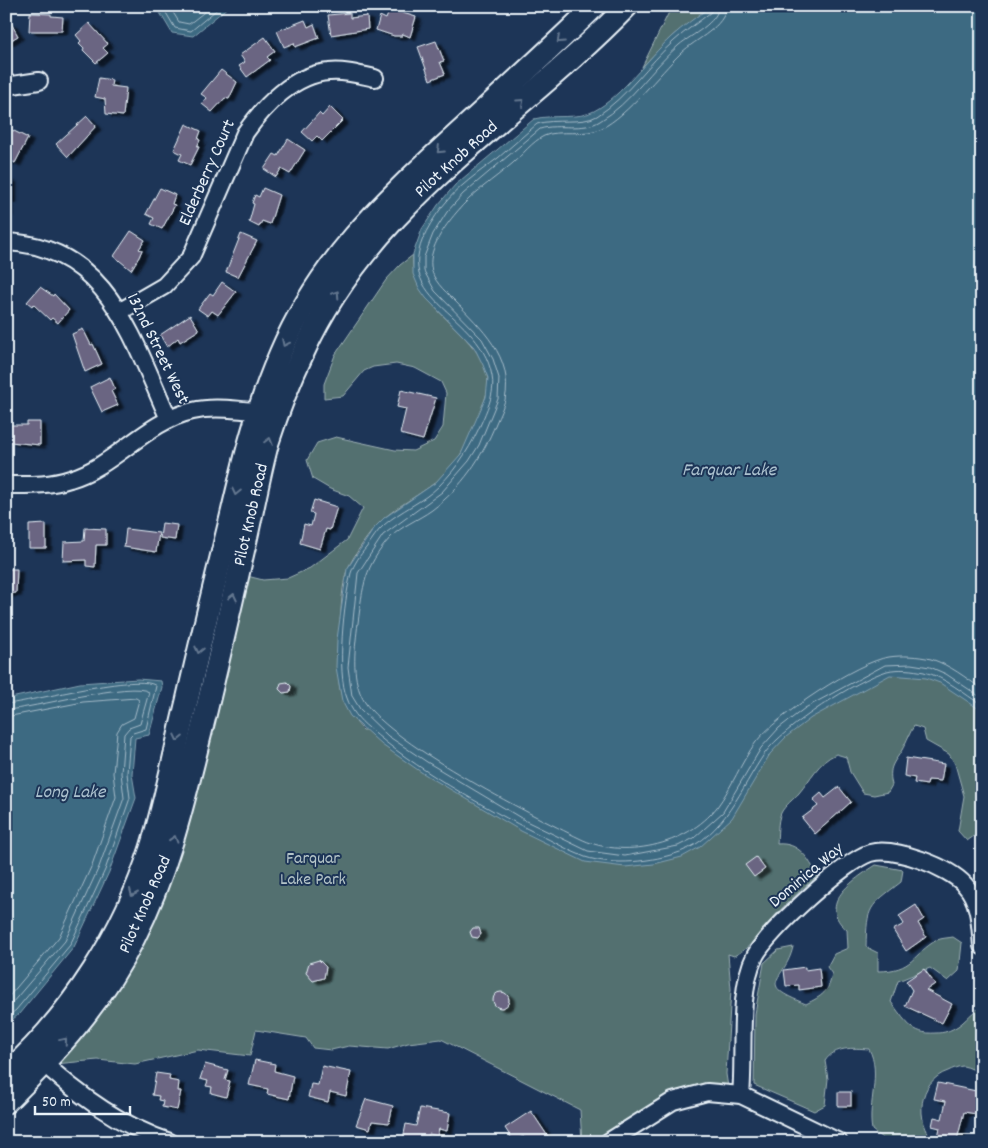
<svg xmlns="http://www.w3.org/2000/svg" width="988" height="1148" viewBox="0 0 988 1148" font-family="Dekko,sans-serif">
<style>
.green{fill:#527070;stroke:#9db0b4}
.water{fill:#3e6a82;stroke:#82a0b1}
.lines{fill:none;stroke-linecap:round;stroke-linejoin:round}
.shore{stroke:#a4bbc9;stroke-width:1}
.building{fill:#6a6582;stroke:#e8f1f8;filter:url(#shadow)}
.minor-casing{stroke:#e8f1f8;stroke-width:20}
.major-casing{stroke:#e8f1f8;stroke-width:25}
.minor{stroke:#1d3557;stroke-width:16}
.major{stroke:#1d3557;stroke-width:21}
.oneway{stroke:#64778f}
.labels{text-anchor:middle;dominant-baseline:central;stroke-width:4;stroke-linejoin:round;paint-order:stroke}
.street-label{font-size:18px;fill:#e8f1f8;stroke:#1d3557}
.park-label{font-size:18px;fill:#b4c4c8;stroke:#1d3557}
.water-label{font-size:19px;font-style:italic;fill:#acc2cf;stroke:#1d3557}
</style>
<defs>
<filter id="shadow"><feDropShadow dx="5.5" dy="3" stdDeviation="1" flood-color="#0009"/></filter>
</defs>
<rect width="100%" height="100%" fill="#1d3557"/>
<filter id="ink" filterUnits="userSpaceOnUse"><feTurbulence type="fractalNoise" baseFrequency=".02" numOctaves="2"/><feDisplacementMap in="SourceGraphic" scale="10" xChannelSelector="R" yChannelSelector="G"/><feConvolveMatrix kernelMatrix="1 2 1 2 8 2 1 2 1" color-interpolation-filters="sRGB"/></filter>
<g filter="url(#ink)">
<g class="green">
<polygon points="672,6 711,6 672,36 642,67"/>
<path d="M413,255C406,313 506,341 485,399C476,425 465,455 444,475C425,493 397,505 380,522C370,532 354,555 348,568C341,581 340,630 339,647C338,684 336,701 363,730L772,726L905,660L982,699V824L974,836L967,841L958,831L964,796L955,764L949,754L926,741L923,729L914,726C910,732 908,738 905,744C897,762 887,763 892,785L888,792L874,795L863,793L850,772L846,757L836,754C818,762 811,779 799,793C794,799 785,805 781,813C777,822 778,834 777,844C800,842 808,859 818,876C799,891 781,908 766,926C753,941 752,946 734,956L728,954L731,989L726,1074L729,1094L707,1092L608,1142H582L580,1110L441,1039L408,1043L388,1049L349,1046L331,1050L313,1048L306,1038L256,1030L250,1056L198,1050L135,1064L98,1060L44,1065L85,1016L239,574L263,580L288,578L310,568L347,540L363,508L349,496L330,489L313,479L307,460L317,443L336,437L395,450L413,451L434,441L443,427L446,393L441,382L415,368L396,364L373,367L364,371L343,396L324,398V384L335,355L386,280L400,265Z"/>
<path d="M876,865L903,870L901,882C869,907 867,905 866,947L878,953V971C914,971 912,954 937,940C942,938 948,938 953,937L962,943L959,971L948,981L930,968L898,981L891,1002C905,1020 911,1035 936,1033C944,1033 950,1031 958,1026C967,1020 971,1012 982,1007V1073C976,1071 969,1067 963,1066C959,1066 952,1069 948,1071C918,1081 914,1121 935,1142H887L872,1130C867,1104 882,1073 869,1049C853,1048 835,1046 825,1061L828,1079L825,1105L814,1111L754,1085L755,1014L764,963L778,950L793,947C785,982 753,983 806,1004C822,996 829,992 832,974L827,967L834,954L848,948L847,930C816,904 853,880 876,865Z"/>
</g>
<g class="water">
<polygon points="156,6 229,6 193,36 172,33"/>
<path d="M711,6H982V711L940,683L926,678L890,675L811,718L786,737L770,754L732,818L700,847L682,857L654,864L625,867L585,862L521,831L421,772L382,745L350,716L342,701L336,667L337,639L347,569L375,527L384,518L435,483L461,454L486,397L488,378L483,365L474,347L426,298L419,288L413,274V254L422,229L438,205L455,185L534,119C552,114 579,120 594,111C621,97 648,58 671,37C683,26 698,16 711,6Z"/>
<polygon points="138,679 161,681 162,687 149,735 135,738 132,774 136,798 109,872 74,947 19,1014 6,1025 6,699 80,683"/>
</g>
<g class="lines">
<g class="shore">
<polyline points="162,6 175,28 191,31 221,6"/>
<polyline points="169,6 179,22 189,24 212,6"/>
<path d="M713,6L711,12C699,22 686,30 674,41C648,64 627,97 597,116C582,125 554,118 537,124C524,135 511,147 498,158C478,173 457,187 442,207C370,302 479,303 492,376C495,391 489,405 483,419C472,445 459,466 439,486C423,502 401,510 384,525C377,531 372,540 366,548C360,555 354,564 351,573C344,600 336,673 347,698C351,710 359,720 369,728C412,767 485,808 538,834C553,841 569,851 585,857C613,866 652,862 680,852C725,835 740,789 765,753C784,727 856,680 887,671C898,668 914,670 924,672C945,677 964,694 982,705"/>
<path d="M719,6C718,23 691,35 679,45C652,68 631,103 600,121C583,132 558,123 540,129L463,194L447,212L433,234L424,257V271L435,291L482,339L493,359L499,378L498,399L479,445L469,461L442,492L383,535L358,573L348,667L352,696L360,709L388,736L427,762L526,821L588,851L625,856L678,846L694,838L723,812L761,748L779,728L805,708L885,665L911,664L930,667L946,674L982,698"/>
<path d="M727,6C724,28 697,38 681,53C660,73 627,116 602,128C586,137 558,129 544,136C533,141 522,155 513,163C493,180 472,193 456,213C445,226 429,248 431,266C432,280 444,290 454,300C481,328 514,357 505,400C503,408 499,416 496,423C482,458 462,487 432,510C418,520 401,526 390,538C364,567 363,586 358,623C355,647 351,675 362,697C381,739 533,816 579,838C622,860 687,846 717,807C732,787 741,762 756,742C775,717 858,661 889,657C902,655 918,656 931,659C950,665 966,678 982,689"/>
<path d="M6,704C31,702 140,672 156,686L146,729L133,733L130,736L127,773L130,798L105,870L70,945L16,1010L6,1018"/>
<path d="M6,710C31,709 133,680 149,692L140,724L129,728L124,734L121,773L124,798L99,867L65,941L6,1010"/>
<polyline points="6,717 83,702 136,698 139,700 134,718 122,724 117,732 113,773 116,797 92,865 59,937 6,1000"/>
</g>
</g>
<g class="building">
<polygon points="390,9 416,17 410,37 403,34 402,36 394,36 376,30 380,16 386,19"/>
<polygon points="30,13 51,14 51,16 63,17 62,31 29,31"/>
<polygon points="350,13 350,18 367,16 368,29 331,35 328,15"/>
<polygon points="305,20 308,27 314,24 319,38 295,47 294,43 284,47 277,31"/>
<polygon points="11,23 18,36 6,43 6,25"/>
<polygon points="89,23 108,44 103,48 108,53 96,63 83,50 84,48 79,43 81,41 76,35"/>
<polygon points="265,37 275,51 267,57 270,60 247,77 239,66 245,62 240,55"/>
<polygon points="436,41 444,61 440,62 445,74 430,80 418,47"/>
<polygon points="221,70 237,82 229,99 225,98 212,112 202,104 207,98 201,94"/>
<polygon points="99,78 112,80 111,86 126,88 123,116 106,114 105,99 95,97"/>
<polygon points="330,107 343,120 322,141 317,136 312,141 302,132 319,113 322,116"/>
<polygon points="87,116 96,126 68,157 56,144"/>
<polygon points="186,124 201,131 198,139 200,140 197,147 199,147 190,165 179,160 182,154 174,150"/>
<polygon points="12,130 28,138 15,163 9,160 7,163 6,142"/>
<polygon points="288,139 305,150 290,174 281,169 276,177 264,169 274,154 278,156"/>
<polygon points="6,179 11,179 11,200 7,200 7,213"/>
<polygon points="160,188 175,195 172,204 175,205 162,229 151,224 154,218 146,214"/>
<polygon points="263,188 279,195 270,224 262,221 259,227 249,222 254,204 252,203 255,195 259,197"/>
<polygon points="131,231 145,240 139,249 142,250 139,257 131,270 114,256"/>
<polygon points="241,234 257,241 238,277 226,272"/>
<polygon points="222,282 236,292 218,315 212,311 208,316 198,309 210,293 213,295"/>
<polygon points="40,287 53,296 54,294 69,310 58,323 52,318 50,320 33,304 32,306 27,302"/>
<polygon points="190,315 199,330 180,342 178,338 167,347 160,335"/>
<polygon points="83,329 91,345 93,344 102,364 85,372 72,334"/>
<polygon points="110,377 115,389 111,391 118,405 102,412 90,387"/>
<polygon points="401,390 436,398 423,440 400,434 406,409 397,407"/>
<polygon points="27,422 40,422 40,445 10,442 10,425 27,425"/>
<polygon points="314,500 337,507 330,530 326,529 320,549 300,543 304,524 311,526 314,514 310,513"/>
<polygon points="162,523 177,525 175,540 160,538"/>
<polygon points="46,524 46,548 29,548 29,525"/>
<polygon points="85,528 106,529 106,545 96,545 95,567 86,566 86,560 63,561 64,542 84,541"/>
<polygon points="126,529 159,533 156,552 124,547"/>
<polygon points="6,569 17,569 16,593 6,594"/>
<polygon points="287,682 291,686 290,692 283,693 279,689 281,683"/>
<polygon points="906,758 944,764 941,781 928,780 927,785 914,783 915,778 904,776"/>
<polygon points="839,787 851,802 815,834 802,818 818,806 813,800 821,793 825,798"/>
<polygon points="756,857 765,869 754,877 745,865"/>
<polygon points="916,905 924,919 918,923 926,937 906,951 893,930 904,924 899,916"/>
<polygon points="473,928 479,928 481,934 478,938 472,937 470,932"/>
<polygon points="319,960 326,967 324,978 313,981 306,973 309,963"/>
<polygon points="805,967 805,970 819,968 821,987 799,990 799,985 786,986 784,970"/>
<polygon points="924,969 935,984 926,990 952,1004 942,1023 905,1006 912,990 906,981"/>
<circle cx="501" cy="1000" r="8"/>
<polygon points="255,1060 275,1064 274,1071 293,1076 289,1099 267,1094 268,1089 249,1085"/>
<polygon points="205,1064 228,1070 225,1080 230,1081 226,1097 211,1093 212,1087 206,1086 208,1081 200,1079"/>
<polygon points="322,1066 351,1072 346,1096 330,1092 328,1102 308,1097 311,1084 318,1085"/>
<polygon points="156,1073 170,1075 169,1080 179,1082 178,1091 181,1091 177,1110 162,1107 163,1101 158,1100 159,1096 152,1095"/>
<polygon points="938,1083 981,1092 976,1114 964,1112 957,1140 938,1136 940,1128 932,1126 934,1117 942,1119 946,1101 934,1099"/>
<rect x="838" y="1092" width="13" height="14"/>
<polygon points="366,1099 393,1106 389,1123 372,1121 370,1129 356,1125"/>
<polygon points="420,1108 450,1113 447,1131 439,1129 437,1136 429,1134 427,1142 412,1142 403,1139 406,1124 416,1126"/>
<polygon points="531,1111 549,1138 545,1142 529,1142 523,1136 514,1142 505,1128"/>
</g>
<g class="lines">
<defs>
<g id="minor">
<polyline points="6,86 39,81"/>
<path d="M6,242C109,246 133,341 169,419"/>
<path d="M119,312L164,286L191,257L245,133C264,106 294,74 329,72C345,70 360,75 375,78"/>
<path d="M6,485C28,485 49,486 70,479C115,466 146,421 193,411C214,406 235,410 257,411"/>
<path d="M36,1056C75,1093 118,1125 170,1142"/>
<path d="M741,1095C745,1055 737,991 755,956C767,932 846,860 870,853C894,846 949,867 965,885C980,901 980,926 982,946"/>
<polyline points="608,1142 673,1101 707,1092 741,1095 839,1142"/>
</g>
<g id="major">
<path d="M6,1074C72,1014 124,933 151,848C166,800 175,750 187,701C201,639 216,578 231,517C244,461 257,406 280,354C319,263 380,205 452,139C500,95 548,52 595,6"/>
<path d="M6,1102C56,1053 103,1001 134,938C168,871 184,801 202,728C217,667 231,605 245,544C253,510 259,475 268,442C278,411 290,380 304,351C371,202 518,119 627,6"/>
</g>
</defs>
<use href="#minor" class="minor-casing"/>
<use href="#major" class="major-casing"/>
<use href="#minor" class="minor"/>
<use href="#major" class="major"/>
</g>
<defs><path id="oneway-chevron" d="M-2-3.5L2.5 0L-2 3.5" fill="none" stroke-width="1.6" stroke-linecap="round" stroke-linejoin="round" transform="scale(1.25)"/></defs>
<g class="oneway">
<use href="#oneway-chevron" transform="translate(560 40) rotate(137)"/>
<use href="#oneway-chevron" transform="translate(521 102) rotate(-42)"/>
<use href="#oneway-chevron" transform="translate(440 150) rotate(137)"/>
<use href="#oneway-chevron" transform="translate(336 294) rotate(-57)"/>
<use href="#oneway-chevron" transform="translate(285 343) rotate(116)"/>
<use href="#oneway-chevron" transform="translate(269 441) rotate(-74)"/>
<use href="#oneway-chevron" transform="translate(236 492) rotate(103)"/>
<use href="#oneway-chevron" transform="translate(233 597) rotate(-77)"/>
<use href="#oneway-chevron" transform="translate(199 650) rotate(103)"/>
<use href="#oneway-chevron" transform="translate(178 738) rotate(103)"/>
<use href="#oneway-chevron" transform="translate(174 839) rotate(-73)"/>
<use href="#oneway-chevron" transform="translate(133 893) rotate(114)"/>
<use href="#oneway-chevron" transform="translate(64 1041) rotate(-50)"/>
</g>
</g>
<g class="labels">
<g class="street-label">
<text transform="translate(457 160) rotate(-42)">Pilot Knob Road</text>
<text transform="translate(208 173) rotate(-66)">Elderberry Court</text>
<text transform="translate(157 349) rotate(64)">132nd Street West</text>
<text transform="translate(252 515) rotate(-77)">Pilot Knob Road</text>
<text transform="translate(807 876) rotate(-40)">Dominica Way</text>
<text transform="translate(146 905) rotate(-66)">Pilot Knob Road</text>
</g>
<g class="park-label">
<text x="313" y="859">Farquar<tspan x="313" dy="21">Lake Park</tspan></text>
</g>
<g class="water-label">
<text x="729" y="471">Farquar Lake</text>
<text x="70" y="793">Long Lake</text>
</g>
</g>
<rect width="988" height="1148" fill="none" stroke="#1d3557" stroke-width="25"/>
<rect x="12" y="12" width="963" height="1123" fill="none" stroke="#e8f1f8" stroke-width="2" filter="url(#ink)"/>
<path d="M35 1106v8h95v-8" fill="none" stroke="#e8f1f8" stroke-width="2.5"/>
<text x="42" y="1106" font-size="15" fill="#e8f1f8" stroke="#1d3557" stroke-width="4" paint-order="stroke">50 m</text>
</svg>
